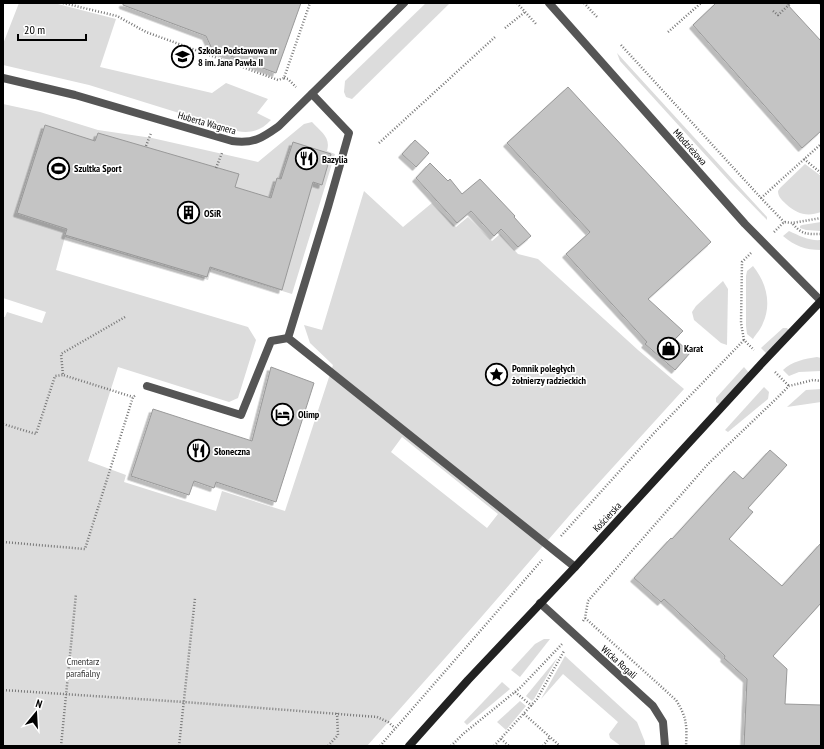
<svg xmlns="http://www.w3.org/2000/svg" width="824" height="749" viewBox="0 0 824 749" font-family="'PT Sans Narrow',sans-serif">
<style>
.green{fill:#dcdcdc;fill-rule:evenodd}
.building{fill:#c4c4c4;stroke:#999;filter:url(#shadow)}
.lines{fill:none;stroke-linecap:round;stroke-linejoin:round}
.path{stroke:#777;stroke-width:2.5;stroke-dasharray:1 2;stroke-linecap:butt}
.service{stroke:#555;stroke-width:8}
.minor{stroke:#555;stroke-width:8}
.tertiary{stroke:#555;stroke-width:8}
.secondary{stroke:#222;stroke-width:8}
.labels{text-anchor:middle;dominant-baseline:central;stroke-width:3.5;stroke-linejoin:round;paint-order:stroke}
.poi-label{font-size:10px;font-weight:bold;fill:#000;stroke:#fff;text-anchor:start}
.street-label{font-size:10px;fill:#000;stroke:#fff}
.park-label{font-size:10px;fill:#333;stroke:#fff}
</style>
<defs>
<filter id="shadow"><feDropShadow dx="-3.5" dy="3.5" stdDeviation="0" flood-color="#0004"/></filter>
</defs>
<rect width="100%" height="100%" fill="#fff"/>
<g class="green">
<path d="M19,3H54L116,19L100,67L212,93L226,83L268,99L257,113L271,120C262,130 251,134 237,131L89,85L3,65V44Z"/>
<polygon points="426,3 450,3 352,99 346,97 344,92 345,81"/>
<polygon points="617,53 767,217 767,220 731,183 620,61"/>
<path d="M3,104L40,112L98,130L152,138L258,162L304,124L312,122C321,132 331,137 327,151L335,154L292,294L211,269L208,280L65,237L56,270L248,327L256,340L238,398L229,402L118,367L88,461L126,475L124,482L216,511L222,491L285,511L333,365L310,343L304,325L322,330L364,191L403,227L432,203L456,227L468,217L492,241L500,234L518,254L538,259L638,350L684,389L575,509L477,622L367,746H3V317H5L7,312L42,323L46,312L3,298ZM402,437L498,514L487,528L391,452Z"/>
<path d="M805,164L821,176V212C807,217 797,214 786,204C782,200 778,197 778,191L780,188Z"/>
<polygon points="821,222 821,231 806,230 800,228 800,226 802,225"/>
<path d="M789,231C800,236 809,241 821,240V250C805,250 795,246 783,236Z"/>
<path d="M753,266C766,282 772,303 763,323C761,329 756,334 753,339L747,334L746,326V276L747,271Z"/>
<polygon points="723,281 728,289 727,345 721,343 694,320 692,312 696,306"/>
<polygon points="783,328 787,328 789,331 768,355 761,348"/>
<path d="M817,357L821,358V371L799,372L789,376L783,370C792,361 805,359 817,357Z"/>
<polygon points="744,367 749,373 719,404 716,402 716,398"/>
<polygon points="764,387 769,392 768,399 728,432 725,430"/>
<polygon points="821,389 821,402 787,407 806,390"/>
<polygon points="544,639 550,639 520,677 511,670 535,644"/>
<polygon points="565,656 637,722 645,742 645,746 621,746 610,738 609,734 618,722 563,674 541,699"/>
<polygon points="558,657 534,699 532,701 526,696"/>
<polygon points="502,682 510,689 467,725 464,722"/>
<polygon points="520,701 526,706 506,730 497,722"/>
</g>
<g class="building">
<polygon points="123,3 301,3 276,73 212,49 206,36 123,5"/>
<polygon points="716,3 786,3 821,41 821,131 802,148 693,25"/>
<polygon points="568,87 711,242 648,299 683,331 675,339 690,353 675,370 645,344 647,342 566,254 590,232 507,143"/>
<polygon points="45,125 95,141 98,133 239,174 235,187 271,198 277,178 281,179 293,142 331,154 322,185 313,182 282,290 210,267 207,277 65,235 67,229 17,213"/>
<polygon points="415,140 429,153 416,167 402,154"/>
<polygon points="430,163 448,181 450,179 462,194 480,179 515,216 514,217 531,236 518,247 501,229 494,236 471,211 457,223 416,178"/>
<polygon points="271,367 314,383 276,502 216,482 214,488 194,481 189,495 131,476 153,409 252,441"/>
<polygon points="770,450 787,465 748,508 753,512 729,539 782,586 821,543 821,603 773,656 787,669 785,704 821,705 821,746 744,746 747,679 724,658 725,656 664,599 661,602 634,578 671,538 672,539 734,471 743,479"/>
</g>
<g class="lines">
<g class="path">
<polyline points="63,3 117,16 146,32 278,80 284,78 310,3"/>
<polyline points="517,3 537,25"/>
<polyline points="584,3 597,17"/>
<polyline points="820,3 821,4"/>
<polyline points="773,11 778,15 791,3"/>
<polyline points="505,28 525,12"/>
<polyline points="668,32 701,3"/>
<polyline points="621,45 761,198 784,222"/>
<polyline points="284,78 288,79 296,87"/>
<polyline points="379,143 495,37"/>
<polyline points="146,146 151,133"/>
<polyline points="804,159 821,173"/>
<polyline points="216,168 222,153"/>
<polyline points="761,198 821,144"/>
<path d="M793,224C802,235 808,234 821,234"/>
<polyline points="774,232 784,222 792,223 821,218"/>
<polyline points="751,253 742,262 741,323 744,340 754,350"/>
<polyline points="125,317 61,354 63,375 133,397"/>
<polyline points="775,372 789,386"/>
<polyline points="3,424 36,434 55,376 63,375"/>
<polyline points="561,536 654,433 744,340"/>
<polyline points="3,542 85,549 133,397 136,395"/>
<path d="M585,618L676,700C687,718 687,725 686,746"/>
<polyline points="583,621 585,618 588,601 708,464 777,398 789,386 813,380 821,381"/>
<polyline points="3,690 184,702 377,717 388,722 395,728"/>
<polyline points="515,692 532,706"/>
<polyline points="524,714 560,746"/>
<polyline points="501,739 509,746"/>
<polyline points="61,746 76,594"/>
<polyline points="179,746 195,598"/>
<polyline points="328,746 338,735 337,713"/>
<polyline points="380,746 542,560"/>
<polyline points="451,746 463,734 521,687 562,644"/>
<polyline points="494,746 537,699 564,651"/>
<polyline points="543,746 550,737"/>
</g>
<polyline class="service" points="147,386 241,415 271,341 288,338"/>
<g class="minor">
<path d="M3,78L75,95L232,141C254,144 262,138 279,126L404,3"/>
<polyline points="312,94 349,133 328,207 288,338 575,567"/>
<polyline points="540,603 653,706 663,722 665,746"/>
</g>
<polyline class="tertiary" points="549,3 745,224 821,301"/>
<polyline class="secondary" points="409,746 468,680 575,567 764,361 821,301"/>
</g>
<defs>
<symbol id="school-ring" viewBox="-11 -11 22 22"><circle r="9.5" fill="#fff" stroke="#000" stroke-width="1.5"/><path d="M0-5L7-2L0 1L-7-2ZM-4 1L0 2.5L4 1V4Q0 6-4 4Z" fill="#000"/></symbol>
<symbol id="restaurant-ring" viewBox="-11 -11 22 22"><circle r="9.5" fill="#fff" stroke="#000" stroke-width="1.5"/><path d="M-5-6h1v4h1v-4h1v4h1v-4h1v5L-1.5 .5V6h-2V.5L-5-1ZM5-6V6H3V1.5H1.5Q1.5-4 5-6Z" fill="#000"/></symbol>
<symbol id="stadium-ring" viewBox="-11 -11 22 22"><circle r="9.5" fill="#fff" stroke="#000" stroke-width="1.5"/><path d="M0-5a6.5 5 0 1 0 0 10a6.5 5 0 1 0 0-10ZM-3.5-1.8h7v3.6h-7Z" fill="#000"/></symbol>
<symbol id="building-ring" viewBox="-11 -11 22 22"><circle r="9.5" fill="#fff" stroke="#000" stroke-width="1.5"/><path d="M-4-6H4V6H1V3H-1V6H-4ZM-2.5-4.3h1.7v1.8h-1.7ZM.8-4.3h1.7v1.8H.8ZM-2.5-1h1.7V.8h-1.7ZM.8-1h1.7V.8H.8Z" fill="#000"/></symbol>
<symbol id="shop-ring" viewBox="-11 -11 22 22"><circle r="9.5" fill="#fff" stroke="#000" stroke-width="1.5"/><path d="M-5-2.5h2.3a2.7 3.5 0 0 1 5.4 0H5L5.5 6h-11ZM-1.5-2.5h3a1.5 2.3 0 0 0-3 0Z" fill="#000"/></symbol>
<symbol id="sight-ring" viewBox="-11 -11 22 22"><circle r="9.5" fill="#fff" stroke="#000" stroke-width="1.5"/><path d="M0-6L1.8-2.2L6-1.7L2.9 1.2L3.7 5.4L0 3.3L-3.7 5.4L-2.9 1.2L-6-1.7L-1.8-2.2Z" fill="#000"/></symbol>
<symbol id="hotel-ring" viewBox="-11 -11 22 22"><circle r="9.5" fill="#fff" stroke="#000" stroke-width="1.5"/><path d="M-6-4.5h1.5V1H6V5H4.5V3h-9V5H-6ZM-4 0a1.8 1.8 0 1 1 3.6 0ZM.5 0V-2.5h3Q6-2.5 6 0Z" fill="#000"/></symbol>
</defs>
<g fill-rule="evenodd">
<use href="#school-ring" x="170" y="44" width="25" height="25"/>
<use href="#restaurant-ring" x="294" y="146" width="25" height="25"/>
<use href="#stadium-ring" x="46" y="156" width="25" height="25"/>
<use href="#building-ring" x="176" y="200" width="25" height="25"/>
<use href="#shop-ring" x="656" y="336" width="25" height="25"/>
<use href="#sight-ring" x="484" y="362" width="25" height="25"/>
<use href="#hotel-ring" x="270" y="402" width="25" height="25"/>
<use href="#restaurant-ring" x="186" y="438" width="25" height="25"/>
</g>
<g class="labels">
<g class="poi-label">
<text x="198" y="50">Szkoła Podstawowa nr<tspan x="198" dy="12">8 im. Jana Pawła II</tspan></text>
<text x="322" y="159">Bazylia</text>
<text x="74" y="168">Szultka Sport</text>
<text x="204" y="213">OSiR</text>
<text x="684" y="348">Karat</text>
<text x="512" y="368">Pomnik poległych<tspan x="512" dy="12">żołnierzy radzieckich</tspan></text>
<text x="298" y="414">Olimp</text>
<text x="214" y="451">Słoneczna</text>
</g>
<g class="street-label">
<text transform="translate(207 123) rotate(16)">Huberta Wagnera</text>
<text transform="translate(690 147) rotate(48)">Młodzieżowa</text>
<text transform="translate(607 517) rotate(-47)">Kościerska</text>
<text transform="translate(619 662) rotate(42)">Wicka Rogali</text>
</g>
<g class="park-label">
<text x="83" y="661">Cmentarz<tspan x="83" dy="12">parafialny</tspan></text>
</g>
</g>
<rect width="824" height="749" fill="none" stroke="#000000" stroke-width="8"/>
<g transform="translate(36 713) rotate(18)" stroke="#ffffff" stroke-width="3" paint-order="stroke">
<path d="M0-3L7 15L0 10L-7 15Z" fill="#000000"/>
<text y="-6" font-size="11" font-weight="bold" text-anchor="middle" fill="#000000">N</text>
</g>
<path d="M18 34v6h68v-6" fill="none" stroke="#000000" stroke-width="2"/>
<text x="24" y="34" font-size="12" fill="#000000" stroke="#ffffff" stroke-width="3" paint-order="stroke">20 m</text>
</svg>
